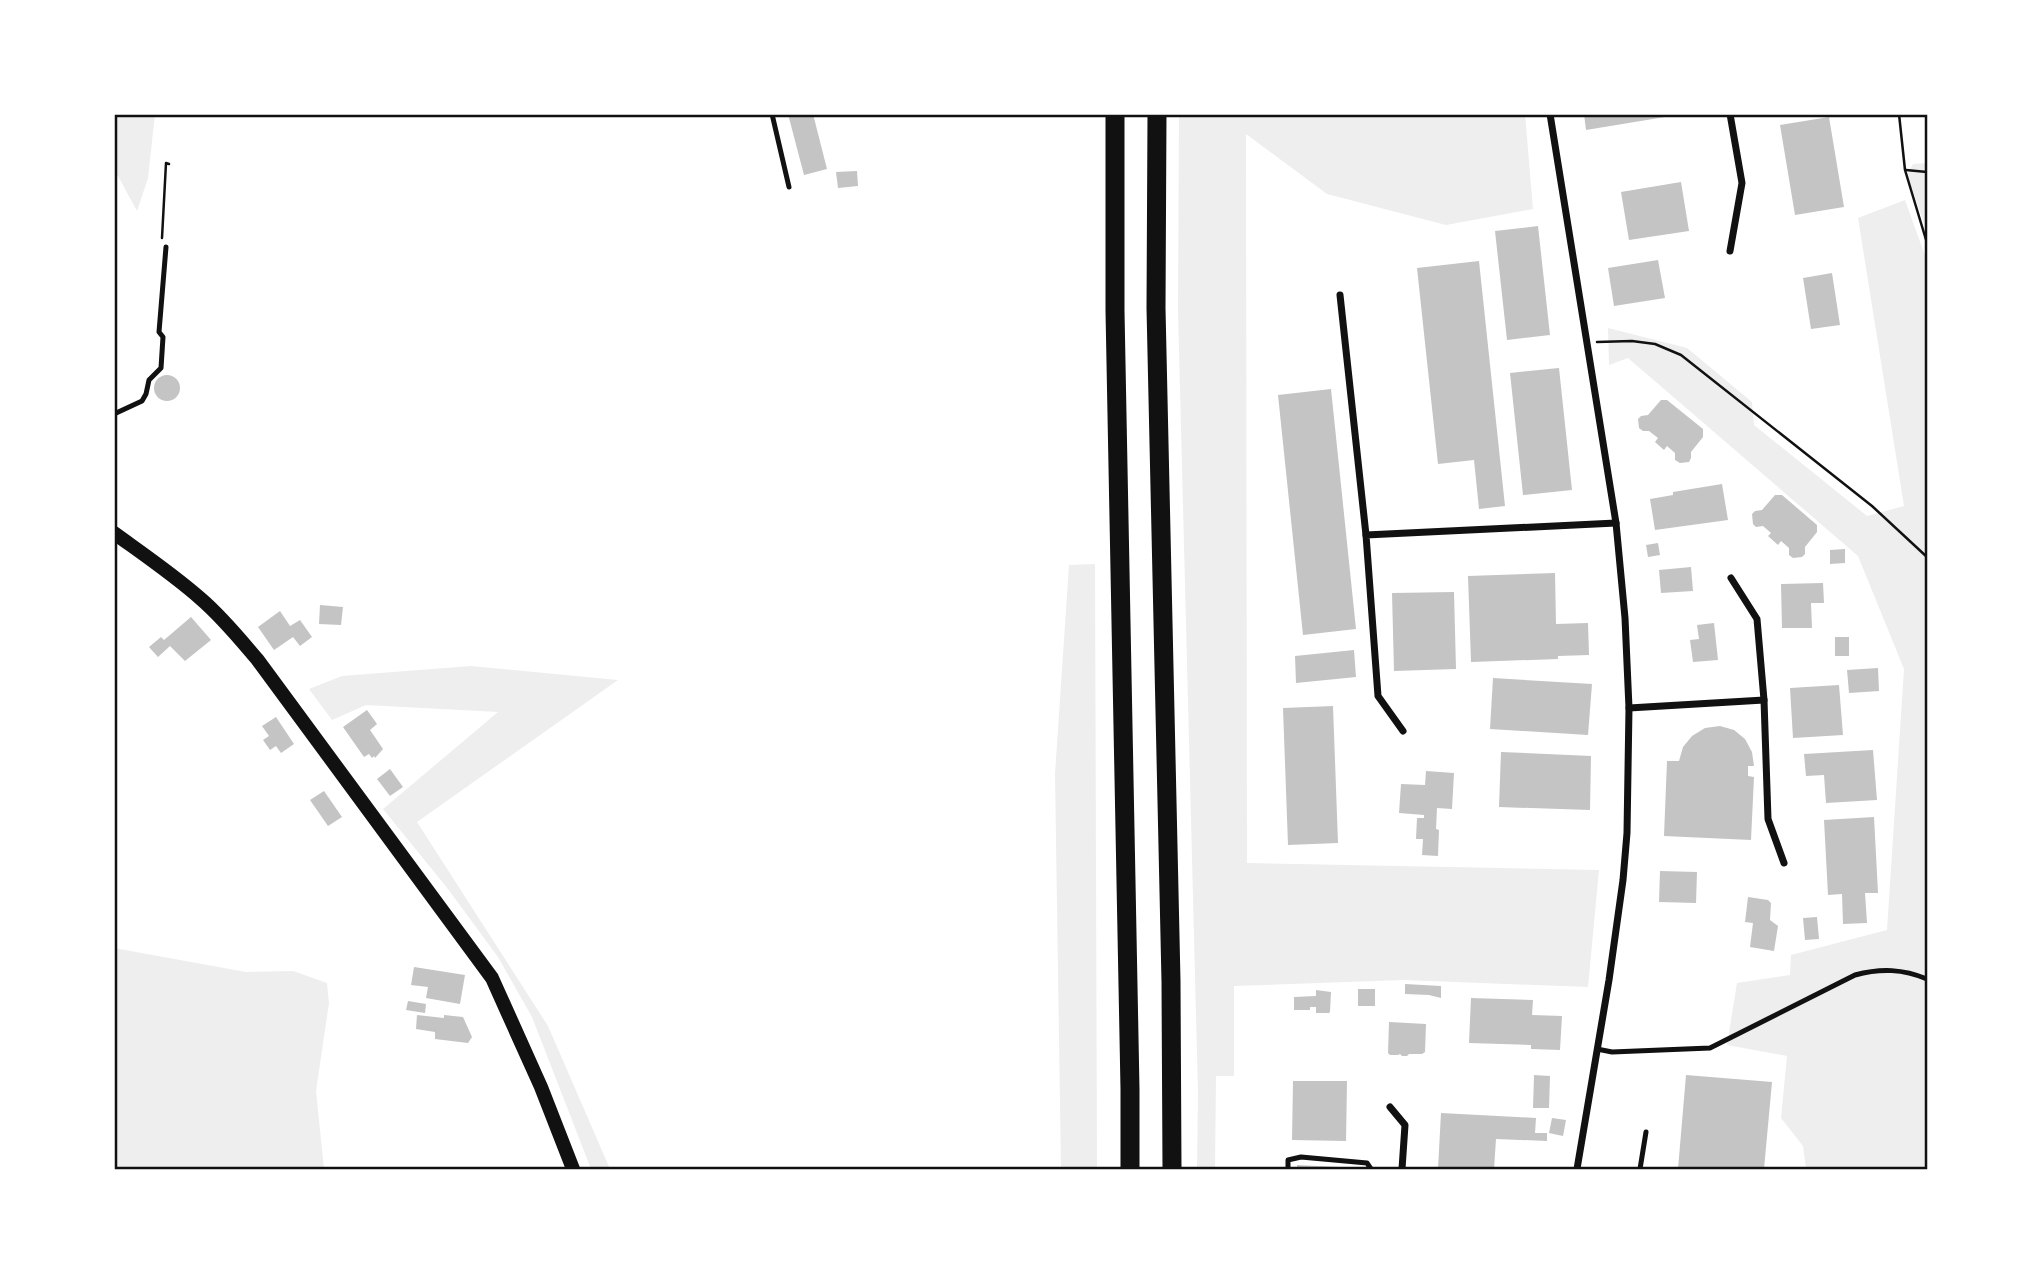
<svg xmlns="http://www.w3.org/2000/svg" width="2041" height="1283" viewBox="0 0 2041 1283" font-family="'Fira Sans Condensed',sans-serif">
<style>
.green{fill:#eee}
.building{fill:#c4c4c4}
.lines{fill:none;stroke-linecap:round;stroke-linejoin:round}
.path{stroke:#111;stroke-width:2.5}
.service{stroke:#111;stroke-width:5}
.minor{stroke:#111;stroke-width:7}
.secondary{stroke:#111;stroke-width:14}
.motorway{stroke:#111;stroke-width:19}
.neatline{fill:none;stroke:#111;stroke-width:2.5}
</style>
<rect width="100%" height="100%" fill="#fff"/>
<g class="green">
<polygon points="114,114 155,114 148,178 137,211 118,176 115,173 114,174"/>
<polygon points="1179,114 1525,114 1533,209 1446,225 1327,194 1246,134 1247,863 1599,870 1588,987 1404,980 1234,986 1234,1076 1216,1076 1215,1169 1197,1169 1198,1093 1178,310"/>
<polygon points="1927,163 1927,232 1907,174 1913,164"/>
<polygon points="1905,200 1927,261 1927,1169 1806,1169 1803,1146 1781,1118 1787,1056 1727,1045 1737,983 1790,975 1791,955 1887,930 1904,669 1858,556 1628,358 1609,365 1608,328 1687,348 1752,402 1754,425 1867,516 1904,506 1858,218"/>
<polygon points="1095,564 1097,1169 1061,1169 1055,774 1069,565"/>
<polygon points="471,666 618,680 417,822 548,1026 610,1169 591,1169 532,1017 498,957 448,889 383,809 498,712 366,705 332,720 309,689 342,676"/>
<polygon points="114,948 246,972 293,971 327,983 329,1003 316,1091 324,1169 114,1169"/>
</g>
<g class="building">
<polygon points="788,114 813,114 827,169 804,175"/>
<polygon points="1584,114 1671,114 1671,116 1586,130"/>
<polygon points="1829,117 1844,207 1795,215 1780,125"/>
<polygon points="857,171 858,186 838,188 836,172"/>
<polygon points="1681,182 1689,231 1629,240 1621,192"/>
<polygon points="1538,226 1550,335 1507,340 1495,231"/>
<polygon points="1658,260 1665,298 1614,306 1608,268"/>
<polygon points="1479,261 1505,506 1479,509 1474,460 1438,464 1417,268"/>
<polygon points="1832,273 1840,325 1811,329 1803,278"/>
<polygon points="1559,368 1572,490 1523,495 1510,373"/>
<circle cx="167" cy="388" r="13"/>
<polygon points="1331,389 1356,629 1303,635 1278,395"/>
<polygon points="1661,400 1667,400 1703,429 1703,437 1691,452 1691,458 1689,462 1680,463 1675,460 1675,453 1667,446 1664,450 1655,442 1658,438 1649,431 1643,431 1639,428 1638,419 1641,416 1648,415"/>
<polygon points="1722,484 1728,520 1655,530 1650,499 1673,495 1673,492"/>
<polygon points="1775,495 1782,495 1817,525 1817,532 1805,547 1805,554 1802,557 1793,558 1789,555 1789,548 1781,541 1778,545 1768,536 1771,533 1763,526 1756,527 1753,524 1752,514 1755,511 1762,510"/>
<polygon points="1658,543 1660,555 1648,557 1646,545"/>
<polygon points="1845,549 1845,563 1830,564 1830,550"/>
<polygon points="1691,567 1693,591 1661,593 1659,570"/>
<polygon points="1555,573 1556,624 1588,623 1589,655 1558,656 1558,659 1471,662 1468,576"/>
<polygon points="1823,583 1824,603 1811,603 1812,628 1782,628 1781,584"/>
<polygon points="1454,592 1456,669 1394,671 1392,593"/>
<polygon points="320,605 343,607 341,625 319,624"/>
<polygon points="280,611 290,626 300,620 312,637 300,646 293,637 274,650 258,627"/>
<polygon points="191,617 211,640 185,661 170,646 158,657 149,647 161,637 164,640"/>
<polygon points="1714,623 1718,660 1693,662 1690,640 1699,639 1697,625"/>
<rect x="1835" y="637" width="14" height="19"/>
<polygon points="1354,650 1356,677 1296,683 1295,656"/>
<polygon points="1878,668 1879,691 1849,693 1847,670"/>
<polygon points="1493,678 1592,684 1588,735 1490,729"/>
<polygon points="1839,685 1843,735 1793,738 1790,688"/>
<polygon points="1333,706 1338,843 1288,845 1283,708"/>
<polygon points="367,710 377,724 370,730 383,749 375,758 374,756 372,758 369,754 364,757 343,727"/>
<polygon points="276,717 294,744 281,753 276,746 270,750 263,740 269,736 262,726"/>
<polygon points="1720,726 1734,730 1745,739 1752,752 1754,766 1748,766 1748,776 1754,777 1751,840 1664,836 1667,761 1679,761 1683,747 1692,736 1705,728"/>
<polygon points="1873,750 1877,800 1826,803 1824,775 1806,776 1804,754"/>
<polygon points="1501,752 1591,756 1590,810 1499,807"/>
<polygon points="390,769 403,787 390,796 377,779"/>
<polygon points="1426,771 1454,773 1452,809 1437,808 1436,829 1439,830 1438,856 1422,855 1423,839 1416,839 1417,818 1424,818 1424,815 1399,813 1401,784 1425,785"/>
<polygon points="324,791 342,817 328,826 310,800"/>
<polygon points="1874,817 1878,893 1865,893 1867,923 1843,924 1842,894 1828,895 1824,820"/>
<polygon points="1660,871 1697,872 1696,903 1659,902"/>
<polygon points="1748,897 1768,900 1771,903 1770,920 1778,926 1774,951 1750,947 1753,923 1745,922"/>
<polygon points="1817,917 1819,939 1805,940 1803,918"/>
<polygon points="414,967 465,975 460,1004 426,998 428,987 411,985"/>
<polygon points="1405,984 1441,986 1441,998 1429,995 1405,994"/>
<rect x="1358" y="989" width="17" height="17"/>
<polygon points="1316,990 1331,992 1330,1012 1329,1013 1316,1013 1316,1007 1310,1007 1310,1010 1294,1010 1294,997 1316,996"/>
<polygon points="1471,998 1533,1000 1532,1015 1562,1016 1560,1050 1531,1049 1531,1045 1469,1043"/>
<polygon points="408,1001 426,1004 425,1013 406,1010"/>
<polygon points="417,1015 444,1018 444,1015 463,1017 472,1037 468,1043 435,1039 435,1032 416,1029"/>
<polygon points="1389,1022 1426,1024 1425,1052 1422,1054 1409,1054 1407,1056 1402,1056 1400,1054 1398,1055 1390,1055 1388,1053"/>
<polygon points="1534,1075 1550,1076 1549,1108 1533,1108"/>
<polygon points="1686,1075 1772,1082 1764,1169 1678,1169"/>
<polygon points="1293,1081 1347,1081 1346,1141 1292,1140"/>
<polygon points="1441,1113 1536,1118 1535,1133 1547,1133 1547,1141 1496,1139 1494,1169 1438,1169"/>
<polygon points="1552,1118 1566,1120 1563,1136 1549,1133"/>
<polygon points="1297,1165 1338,1167 1338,1169 1297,1169"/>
</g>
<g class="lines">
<g class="path">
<polyline points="1899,114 1905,170 1927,243"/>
<polyline points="1906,170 1927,172"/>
<polyline points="162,238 166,163 169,164"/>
<polyline points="1597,342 1632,341 1655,344 1681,355 1872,506 1927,557"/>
</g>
<g class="service">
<polyline points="772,114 789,187"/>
<polyline points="114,414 142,401 146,394 149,380 161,368 163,337 159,332 166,247"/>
<path d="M1597,1049L1612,1052L1710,1048L1855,975C1881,968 1903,969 1927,979"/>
<polyline points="1288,1169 1288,1160 1301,1157 1367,1163 1371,1169"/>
<polyline points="1640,1169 1646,1132"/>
</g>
<g class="minor">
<polyline points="1550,114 1616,523 1625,618 1629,708 1627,833 1623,880 1609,980 1577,1169"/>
<polyline points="1730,251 1742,183 1730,114"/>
<polyline points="1340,295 1366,535"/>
<polyline points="1731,578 1757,619 1764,700"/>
<polyline points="1629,708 1764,700 1768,819 1784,863"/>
<polyline points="1403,731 1378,696 1366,535 1616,523"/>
<polyline points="1390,1107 1405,1125 1402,1169"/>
</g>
<path class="secondary" d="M114,533C143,554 174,575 201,599C222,617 239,638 257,659L492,978L541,1087L573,1169"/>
<g class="motorway">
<polyline points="1115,114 1115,311 1130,1089 1130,1169"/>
<polyline points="1157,114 1156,308 1171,981 1172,1169"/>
</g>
</g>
<rect width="2041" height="1283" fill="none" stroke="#ffffff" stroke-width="231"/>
<rect x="116" y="116" width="1810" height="1052" class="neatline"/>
</svg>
